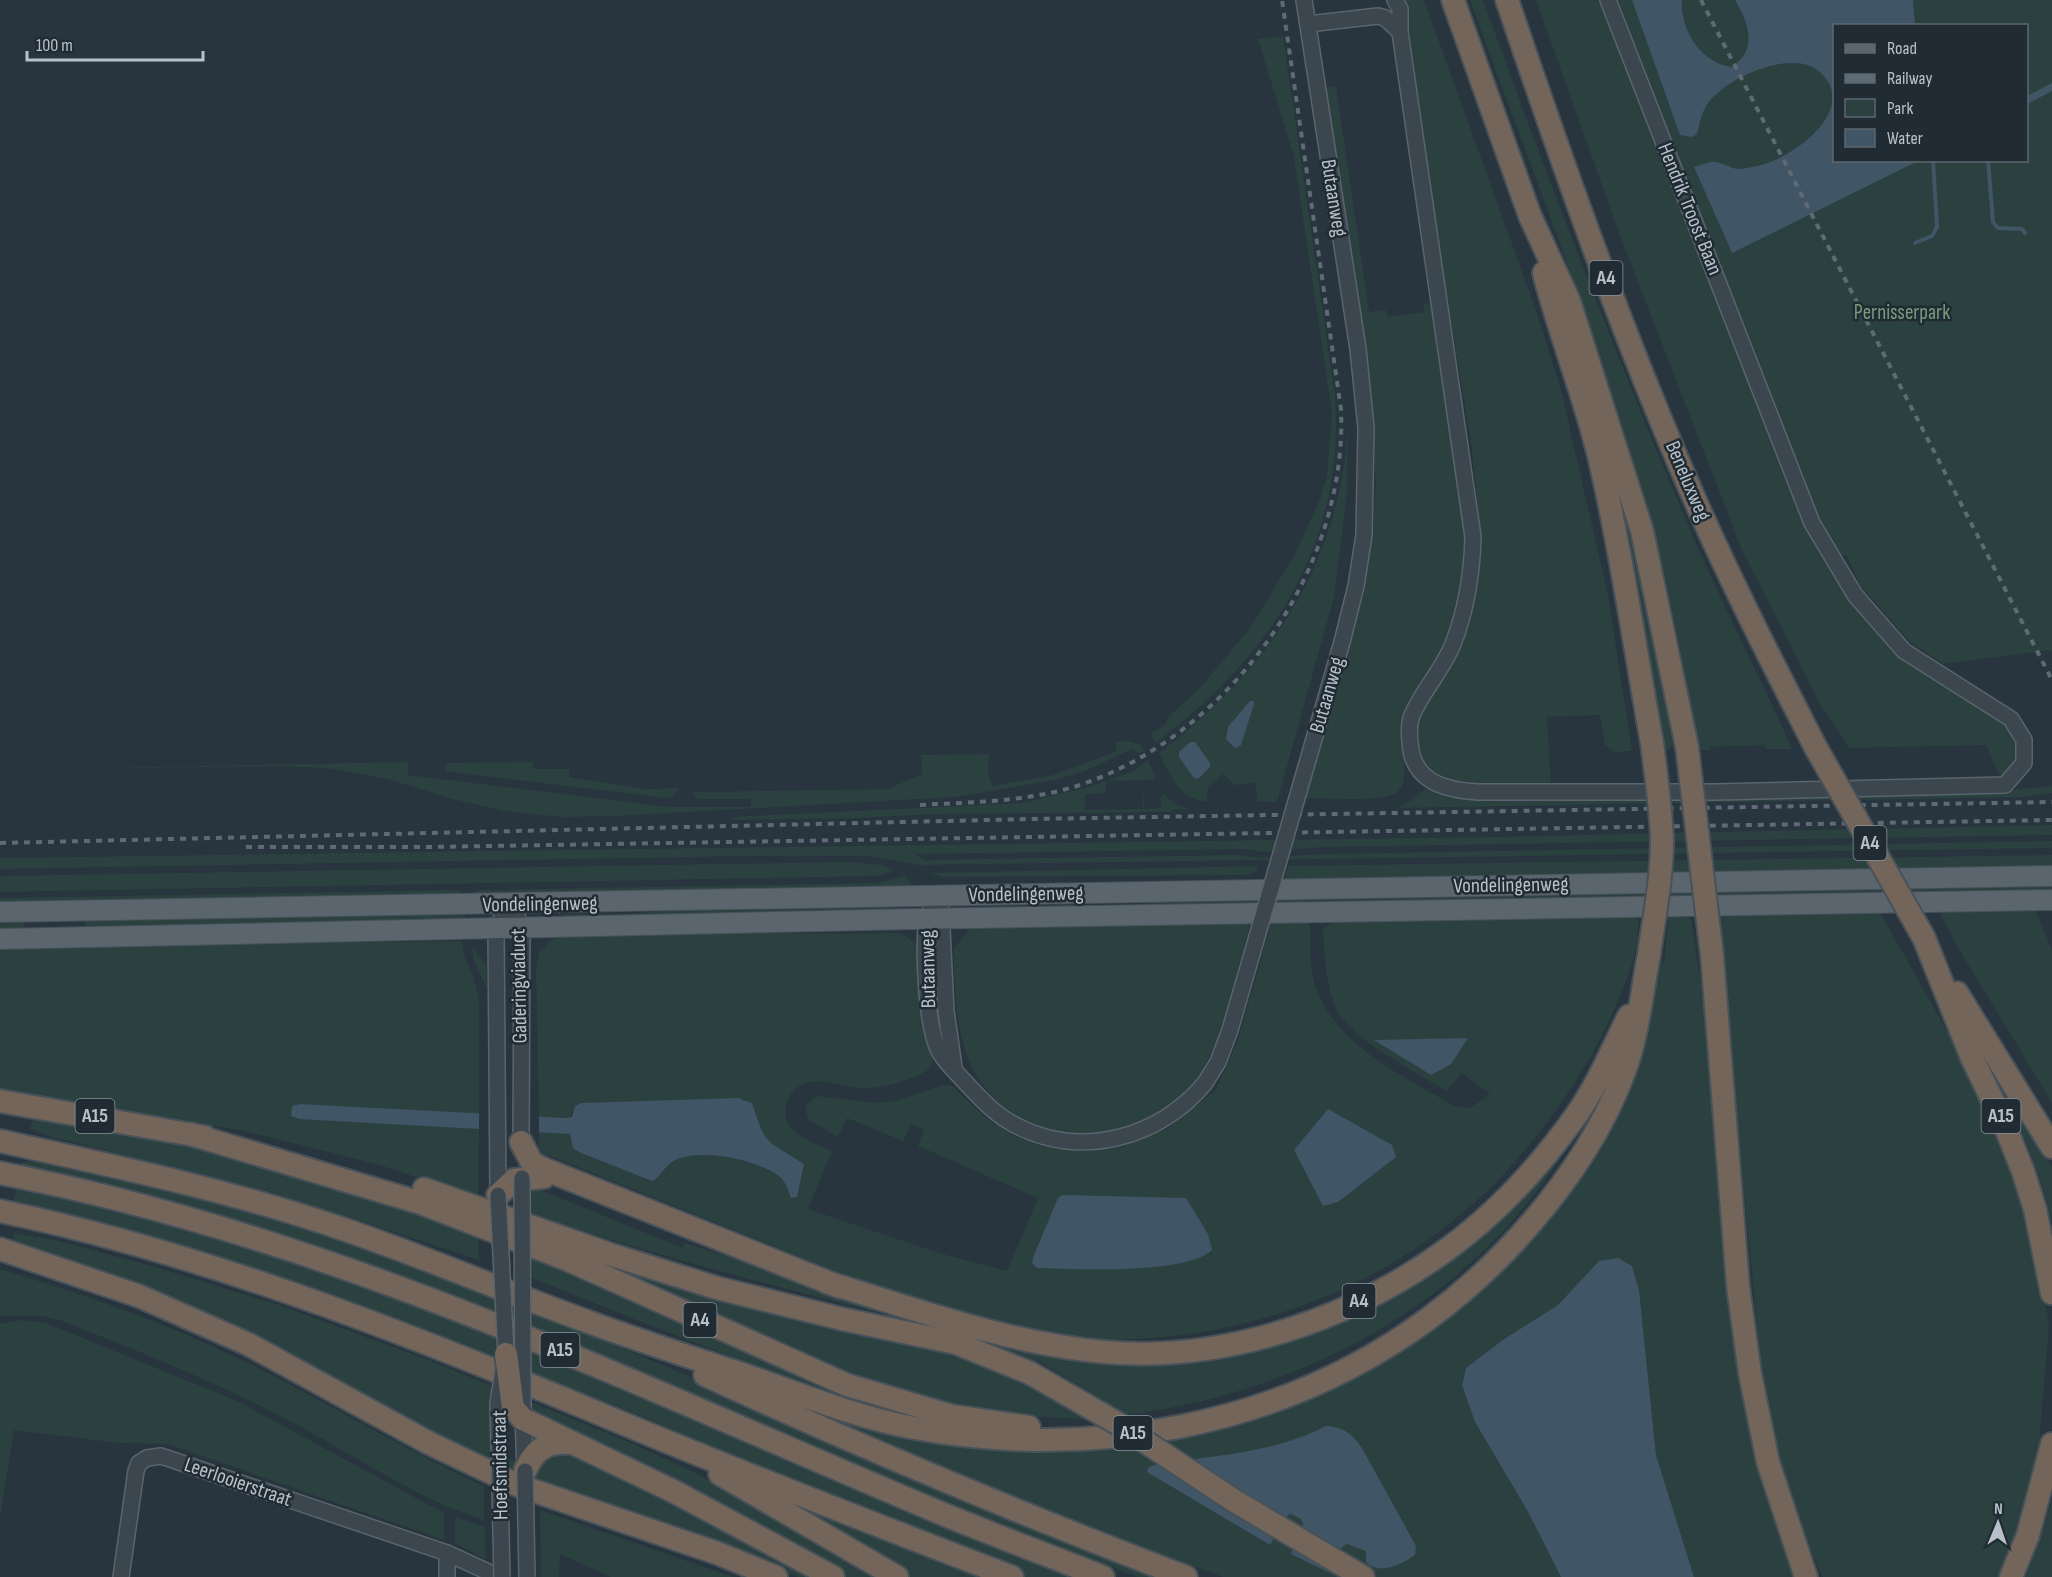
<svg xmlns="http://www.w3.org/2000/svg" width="2052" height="1577" viewBox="0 0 2052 1577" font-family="'Sofia Sans Condensed',sans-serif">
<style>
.green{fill:#2b413f;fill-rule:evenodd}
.water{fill:#405565}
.pier{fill:#28343e}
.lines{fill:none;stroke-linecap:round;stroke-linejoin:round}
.stream{stroke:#405565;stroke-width:4}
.minor-casing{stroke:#5a646c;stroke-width:18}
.major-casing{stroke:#454f57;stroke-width:22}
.highway-casing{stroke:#475159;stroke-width:26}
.minor{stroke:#3c464e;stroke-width:15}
.major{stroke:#5a656e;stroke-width:20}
.highway{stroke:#73655a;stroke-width:22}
.rail{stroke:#5e6b74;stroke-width:4;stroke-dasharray:6 6;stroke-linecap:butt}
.minor-bridge-casing{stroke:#5a646c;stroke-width:18;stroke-linecap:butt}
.highway-bridge-casing{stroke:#475159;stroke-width:26;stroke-linecap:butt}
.minor-bridge{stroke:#3c464e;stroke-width:15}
.highway-bridge{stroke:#73655a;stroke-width:22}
.labels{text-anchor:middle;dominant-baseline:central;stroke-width:5;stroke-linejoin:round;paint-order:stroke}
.shield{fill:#202b33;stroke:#8a949c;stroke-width:1.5}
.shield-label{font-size:20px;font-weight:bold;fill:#b8c1c9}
.street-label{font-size:21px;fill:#b8c1c9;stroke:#202b33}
.park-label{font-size:21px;fill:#799c7c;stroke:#202b33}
</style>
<rect width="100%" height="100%" fill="#28343e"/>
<g class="green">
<polygon points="1399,0 1424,0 1538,316 1561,390 1608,595 1632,751 1615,752 1605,745 1600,715 1547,717 1551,786 1452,783 1432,773 1424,765 1416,740 1419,716 1451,663 1472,605 1478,581 1481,539 1472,449"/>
<path d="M1470,0H1483C1547,177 1615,354 1689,527C1721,602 1759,674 1792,749H1766L1765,745L1710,747L1711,750H1698L1696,747C1663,487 1558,245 1470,0Z"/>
<path d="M1536,0H1601L1803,516C1836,583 1870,634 1932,678C1952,692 1995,707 2008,727C2019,744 2021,767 2000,777L1986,745L1850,748L1821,706L1742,550L1622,241Z"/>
<path d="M1618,0H2052V652L2050,650L1943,664L1910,642L1860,585L1847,556L1834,553L1820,526L1680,168ZM1834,26H2026V160H1834Z"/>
<path d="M1283,36L1335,395C1346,546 1271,655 1156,743L1150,734L1166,724L1169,716L1199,689L1251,627L1295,554L1320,499L1327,475L1332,413L1294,157L1258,39Z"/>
<path d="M1336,86L1369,312L1386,310L1387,317L1424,312V304L1432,303L1466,531C1465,579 1457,625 1433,667C1423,684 1409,699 1403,718C1396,740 1414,779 1397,792C1383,803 1326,798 1306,798L1364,592L1373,535L1376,485L1369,376L1326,88Z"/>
<path d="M1348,421L1347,495L1334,597L1277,802L1257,801L1256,783L1235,785L1223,774L1208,787L1207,801C1180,802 1169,773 1159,753C1270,670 1342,562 1348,421Z"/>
<polygon points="1625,516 1663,682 1673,747 1669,747 1669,750 1662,751 1621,517"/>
<polygon points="1124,740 1139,744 1146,752 1138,753 1132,749 1085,771 1056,780 955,797 615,816 562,817 504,811 452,799 388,779 327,768 275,766 0,770 408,762 408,775 669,807 751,807 750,799 697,799 692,792 888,789 922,774 921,755 989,754 988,773 992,786 1053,775 1117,751 1115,743"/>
<polygon points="1148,760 1156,780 1106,781 1106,793 1085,794 1085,810 1143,809 1143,790 1145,809 1161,808 1161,796 1164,794 1175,804 1191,809 1172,810 1171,812 935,814 858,818 733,820 732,817 1023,803 1089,787 1133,771"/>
<polygon points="533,762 533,769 569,769 569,777 646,789 679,788 672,797 665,798 445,771 446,763"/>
<polygon points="2052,786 2052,793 2025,797 1395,808 1404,805 1426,789 1468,799 1984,792"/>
<polygon points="2052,825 2052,835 1323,847 1262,852 1249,849 915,854 924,860 1239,855 1261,858 1324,854 2052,841 2052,848 918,865 870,856 746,856 0,869 0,858 1492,837"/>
<polygon points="2052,855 2052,869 1302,882 1301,879 1284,879 1288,866"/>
<polygon points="847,862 883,865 894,871 877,876 0,892 0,876"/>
<polygon points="1258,866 1255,872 1247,875 944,877 929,873"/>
<polygon points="905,876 913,888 472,894 477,890 878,883"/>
<polygon points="2052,883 2052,892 984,910 984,907 1142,904 1171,898"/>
<polygon points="460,890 464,896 0,905 0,898"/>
<polygon points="889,905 889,912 561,918 562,914 623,914 740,906"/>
<polygon points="2034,907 2052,950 2052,1103 1957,946 1937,908"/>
<polygon points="465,909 465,919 85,928 84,919"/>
<polygon points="1878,909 1963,1059 2011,1161 2040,1264 2049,1326 2039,1444 2009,1562 2001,1577 1823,1577 1799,1524 1774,1440 1762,1374 1721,960 1724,959 1719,912"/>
<polygon points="1669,913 1690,913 1704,1003 1720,1219 1739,1370 1800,1577 1694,1577 1656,1455 1639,1290 1632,1266 1599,1261 1558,1305 1504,1339 1466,1368 1462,1385 1475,1422 1528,1512 1561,1577 1223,1577 1063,1517 839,1426 842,1420 955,1444 1273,1411 1517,1250 1646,1028 1661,961 1664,962"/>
<path d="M1639,914C1638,929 1638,946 1633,960C1609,1039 1557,1118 1501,1177C1405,1277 1274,1332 1136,1339C1094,1341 1050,1339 1009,1329C930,1310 855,1279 781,1249C702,1217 622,1185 543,1153L539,1148V1132L570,1134L581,1153L652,1181C660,1178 664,1167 672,1162C697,1146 757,1160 780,1177C786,1182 788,1191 791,1198L800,1161L770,1144L744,1099L581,1103L575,1106L570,1118L539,1117L536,968L539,952L559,934C672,930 785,935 898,933C930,942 922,983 924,1010L920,1011C921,1022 935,1058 932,1064C927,1073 917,1076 909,1079C893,1085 876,1089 859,1088C843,1087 825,1079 809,1082C800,1084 791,1091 788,1099C775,1131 810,1141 832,1151L808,1209L939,1253L1007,1271L1038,1198L918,1146L924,1130L911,1124L903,1141L847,1118L838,1137L809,1120L805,1109L807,1104L817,1096L877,1103L896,1101L943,1085L952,1086L987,1119L1012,1135L1039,1145L1087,1151L1122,1147L1170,1127L1215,1091L1237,1043L1272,920L1302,919L1310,926C1310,941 1310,957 1312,972C1324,1041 1401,1074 1454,1106L1470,1108L1490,1094L1462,1073L1447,1091C1419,1074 1353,1040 1338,1012C1325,986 1325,957 1323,929L1336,919Z"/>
<polygon points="24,917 24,930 0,931 0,919"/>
<path d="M1251,921C1237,968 1224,1040 1196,1080C1145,1151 1033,1155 981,1082C954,1045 956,994 953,950L969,929Z"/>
<path d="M462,941L464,955L474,978L479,1001V1114L300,1104L294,1118L479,1129L478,1197L376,1164L245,1131L0,1091V947C154,941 308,944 462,941Z"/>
<polygon points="472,947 486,965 487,989 474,961"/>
<path d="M1996,1076L2052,1167V1223C2042,1173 2019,1121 1994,1077Z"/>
<path d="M1595,1100C1570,1146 1540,1191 1504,1230C1407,1335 1267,1397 1127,1415L1037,1360L1035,1363L970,1332L1020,1346L1245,1347L1431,1267Z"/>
<polygon points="35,1114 171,1140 478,1231 479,1260 275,1193 48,1136 30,1129"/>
<path d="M38,1161C163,1189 286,1220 407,1263C542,1311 671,1369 802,1425C924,1478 1050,1526 1174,1577H1138L942,1501L724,1410L21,1166L22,1162Z"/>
<polygon points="17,1187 199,1232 317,1269 481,1330 1080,1577 1024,1577 779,1477 637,1414 389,1316 193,1250 13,1202"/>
<path d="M538,1189L683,1248L685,1243L760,1267L877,1309L876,1312C759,1282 643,1252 528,1214C528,1203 525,1192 538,1189Z"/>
<path d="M14,1233L55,1240L155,1267L279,1305L426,1359L634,1444L689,1470L743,1497L878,1577H798L706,1538L545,1482L443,1437L283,1352L12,1242ZM491,1394L524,1408L548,1454L524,1464L491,1452Z"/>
<path d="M528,1250L919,1416C785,1384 657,1327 529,1277Z"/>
<path d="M577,1250L989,1361L1096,1419C1040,1418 984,1414 929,1400C809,1370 689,1303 577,1250Z"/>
<path d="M0,1269C83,1294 164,1322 242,1360C324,1400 401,1448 484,1486V1520C414,1498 352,1453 286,1419C214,1381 138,1351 62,1321L41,1316H0Z"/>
<polygon points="21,1320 46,1323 237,1401 444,1513 444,1540 167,1444 119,1443 14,1430 0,1517 0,1324"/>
<polygon points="761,1489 977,1577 905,1577"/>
<polygon points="2052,1500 2052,1577 2026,1577"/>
<polygon points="540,1510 733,1577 611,1577 560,1554 559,1577 541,1577"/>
<polygon points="455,1517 485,1527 485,1559 455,1543"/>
</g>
<g class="water">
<path d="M1632,0H1682C1680,30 1701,63 1732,67C1758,49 1749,24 1735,0H1913L1915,25L1834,26V160L1918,161L1732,253L1694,167C1700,166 1709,161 1716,162C1723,163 1730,168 1738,169C1745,169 1757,166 1765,164C1797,154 1858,109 1821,73C1794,46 1720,79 1705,108C1701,115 1699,126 1697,134L1692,137L1680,135Z"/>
<polygon points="2052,83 2052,91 2027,104 2027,96"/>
<polygon points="1250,701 1254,701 1254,704 1241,745 1235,748 1226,739 1228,727"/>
<polygon points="1190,742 1195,742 1210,763 1210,767 1198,779 1194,778 1179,757 1179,752"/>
<polygon points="1468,1038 1451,1064 1431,1075 1374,1040"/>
<path d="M738,1098L752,1103C767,1149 766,1139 804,1164L797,1197L791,1198C788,1191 786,1182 780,1177C758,1160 697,1146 672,1162C664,1167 660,1178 652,1181L581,1153L573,1148L570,1134L299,1119L291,1116L292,1106L300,1104L566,1118L572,1117L575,1106L581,1103Z"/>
<polygon points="1328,1109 1392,1145 1396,1157 1338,1202 1323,1206 1294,1150"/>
<path d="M1062,1195L1186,1198L1208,1234L1212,1250C1186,1275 1074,1269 1037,1268L1032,1263L1034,1255L1058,1198Z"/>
<polygon points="1618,1258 1632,1266 1639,1290 1656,1455 1694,1577 1561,1577 1528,1512 1475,1422 1462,1385 1466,1368 1504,1339 1558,1305 1599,1261"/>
<path d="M1326,1426C1344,1427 1352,1434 1362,1448L1416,1546L1415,1555C1402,1564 1380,1576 1366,1562V1551L1347,1544L1342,1547L1331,1572H1328L1291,1554L1303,1524L1301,1519L1291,1514L1288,1515L1270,1545L1147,1472L1148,1468L1155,1465C1213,1455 1272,1454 1326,1426Z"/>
</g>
<polygon class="pier" points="479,1111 539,1114 539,1136 479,1132"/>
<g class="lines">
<g class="stream">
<polyline points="1988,160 1993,222 1998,228 2022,229 2025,233"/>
<polyline points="1915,243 1932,236 1937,227 1933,160"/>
</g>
<defs>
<g id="minor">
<polyline points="1304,0 1358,349 1366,428 1364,535 1356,586 1342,642"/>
<path d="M1395,0L1400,9V32L1473,537C1472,574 1467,608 1453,644C1443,669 1423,690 1412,715C1409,723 1409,733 1410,742C1412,781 1443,790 1478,792H1717L2005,785L2024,763V740L2011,719L1904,651L1855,595L1812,523L1608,0"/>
<polyline points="1308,24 1378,16 1385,18 1400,32"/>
<path d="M937,895C934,903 929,912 927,920C923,949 926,1026 939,1051C944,1061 957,1073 965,1082C980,1098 996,1116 1017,1126C1081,1159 1160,1138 1205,1083"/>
<polyline points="511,901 522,929 521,1151"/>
<polyline points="941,909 946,1011 954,1067"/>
<polyline points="498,1195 496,928 511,901"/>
<polyline points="523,1419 525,1468"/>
<polyline points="121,1577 136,1471 139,1463 147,1458 161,1456 447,1553 499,1577"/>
<polyline points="447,1577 447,1553"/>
</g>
<g id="major">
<polyline points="0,912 2052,876"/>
<polyline points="0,939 915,919 2052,900"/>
</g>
<g id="highway">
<polyline points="1453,0 1530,216 1569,301 1642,531 1687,747"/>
<path d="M1507,0C1564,168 1623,337 1695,500C1732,584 1774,666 1816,748"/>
<path d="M1544,273C1560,335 1584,394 1599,456C1621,551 1635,648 1652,743"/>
<polyline points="1924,938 1972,1058 2005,1126 2023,1171 2035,1209 2052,1293"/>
<polyline points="1712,955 1738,1286 1750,1374 1768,1462 1806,1577"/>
<polyline points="1957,993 2052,1147"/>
<polyline points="0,1101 205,1137"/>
<polyline points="190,1134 421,1203 566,1259 847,1385 952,1416 1029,1427"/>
<path d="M0,1141C114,1166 229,1190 340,1228C423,1256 503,1291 586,1321C637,1340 690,1357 742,1374C798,1393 852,1416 909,1427C1088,1461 1280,1428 1428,1319C1511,1258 1595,1160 1628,1061C1639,1028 1642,990 1649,955"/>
<polyline points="521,1142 532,1163 544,1169 840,1287"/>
<path d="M0,1173C334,1237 633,1384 943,1514C996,1536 1050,1556 1103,1577"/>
<polyline points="424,1189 612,1255 717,1288 842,1319 956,1343 1030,1373"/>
<polyline points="498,1195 514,1180 544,1177"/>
<path d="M0,1211C222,1257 431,1343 639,1430C762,1481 887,1529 1012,1577"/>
<polyline points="0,1249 139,1296 248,1344 429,1443 517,1485 717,1553 776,1577"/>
<path d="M826,1282C918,1310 1007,1343 1104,1352C1224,1363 1353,1319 1449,1248C1498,1212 1540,1166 1575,1117C1597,1086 1612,1050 1629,1016"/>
<path d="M705,1375C863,1448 1023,1515 1186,1577"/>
<polyline points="523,1419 675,1492 833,1577"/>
<path d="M525,1471C535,1447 549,1441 573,1443"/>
<polyline points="720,1474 897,1577"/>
<polyline points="1233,1500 1363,1577"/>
<polyline points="2011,1577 2028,1535 2052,1444"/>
</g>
</defs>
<use href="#minor" class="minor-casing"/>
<use href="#major" class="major-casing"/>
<use href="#highway" class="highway-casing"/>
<use href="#minor" class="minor"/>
<use href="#major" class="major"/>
<use href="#highway" class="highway"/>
<g class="rail">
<polyline points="1701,0 2052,680"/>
<path d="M920,805C972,802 1026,802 1077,786C1230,736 1348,570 1341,409L1282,0"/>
<polyline points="0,843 1031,819 2052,802"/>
<polyline points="246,847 428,847 2052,820"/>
</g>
<defs>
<g id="minor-bridge">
<polyline points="1205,1083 1218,1062 1230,1030 1342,642"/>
<polyline points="522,1178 523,1419"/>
<polyline points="498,1195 506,1354 498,1403 502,1577"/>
<polyline points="525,1471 527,1577"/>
</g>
<g id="highway-bridge">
<polyline points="1687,747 1712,955"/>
<polyline points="1816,748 1924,938"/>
<path d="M1649,955C1654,917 1662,879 1662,840C1661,808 1656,776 1652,743"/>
<polyline points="506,1354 513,1408 523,1419"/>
<polyline points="1030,1373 1117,1423 1233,1500"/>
</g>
</defs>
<use href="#minor-bridge" class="minor-bridge-casing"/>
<use href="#highway-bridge" class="highway-bridge-casing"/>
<use href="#minor-bridge" class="minor-bridge"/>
<use href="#highway-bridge" class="highway-bridge"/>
</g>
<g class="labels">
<g class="shield">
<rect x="1589.5" y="261" width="33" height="34" rx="4.5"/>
<rect x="1853.5" y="826" width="33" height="34" rx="4.5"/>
<rect x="75.5" y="1099" width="39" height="34" rx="4.5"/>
<rect x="1981.5" y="1099" width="39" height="34" rx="4.5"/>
<rect x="1342.5" y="1284" width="33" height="34" rx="4.5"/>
<rect x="683.5" y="1303" width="33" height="34" rx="4.5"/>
<rect x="540.5" y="1333" width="39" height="34" rx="4.5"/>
<rect x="1113.5" y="1416" width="39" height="34" rx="4.5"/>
</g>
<g class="shield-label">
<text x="1606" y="278">A4</text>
<text x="1870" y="843">A4</text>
<text x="95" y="1116">A15</text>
<text x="2001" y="1116">A15</text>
<text x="1359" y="1301">A4</text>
<text x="700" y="1320">A4</text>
<text x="560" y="1350">A15</text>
<text x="1133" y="1433">A15</text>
</g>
<g class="street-label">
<text transform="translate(1334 198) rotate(81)">Butaanweg</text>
<text transform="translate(1690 209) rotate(68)">Hendrik Troost Baan</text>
<text transform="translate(1688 481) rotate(67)">Beneluxweg</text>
<text transform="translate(1327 695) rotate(-74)">Butaanweg</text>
<text transform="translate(1511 885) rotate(-1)">Vondelingenweg</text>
<text transform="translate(1026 894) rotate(-1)">Vondelingenweg</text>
<text transform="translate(540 904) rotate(-1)">Vondelingenweg</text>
<text transform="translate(928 969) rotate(-91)">Butaanweg</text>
<text transform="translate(519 986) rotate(-91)">Gaderingviaduct</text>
<text transform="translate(500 1465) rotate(-91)">Hoefsmidstraat</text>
<text transform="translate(238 1482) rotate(19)">Leerlooierstraat</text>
</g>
<g class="park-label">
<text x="1902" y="312">Pernisserpark</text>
</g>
</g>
<rect x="1833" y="24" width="195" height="138" fill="#202b33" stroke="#5d676f" stroke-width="1.5"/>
<rect x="1845" y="44" width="30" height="9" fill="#5a656e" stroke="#5d676f" stroke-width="1.5"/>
<text x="1887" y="54" font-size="18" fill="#b8c1c9">Road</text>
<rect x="1845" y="74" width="30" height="9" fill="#5e6b74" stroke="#5d676f" stroke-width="1.5"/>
<text x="1887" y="84" font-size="18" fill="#b8c1c9">Railway</text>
<rect x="1845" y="99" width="30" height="18" fill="#2b413f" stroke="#5d676f" stroke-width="1.5"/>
<text x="1887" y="114" font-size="18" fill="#b8c1c9">Park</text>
<rect x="1845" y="129" width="30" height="18" fill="#405565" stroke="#5d676f" stroke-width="1.5"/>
<text x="1887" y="144" font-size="18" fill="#b8c1c9">Water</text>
<g transform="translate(1998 1523) rotate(2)" stroke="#202b33" stroke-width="4.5" paint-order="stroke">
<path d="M0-4.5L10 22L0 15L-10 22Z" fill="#b8c1c9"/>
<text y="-9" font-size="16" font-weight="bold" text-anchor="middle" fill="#b8c1c9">N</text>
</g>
<path d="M27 51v9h176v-9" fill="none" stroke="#b8c1c9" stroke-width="3"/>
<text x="36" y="51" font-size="18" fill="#b8c1c9" stroke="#202b33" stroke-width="4.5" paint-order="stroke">100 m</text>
</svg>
